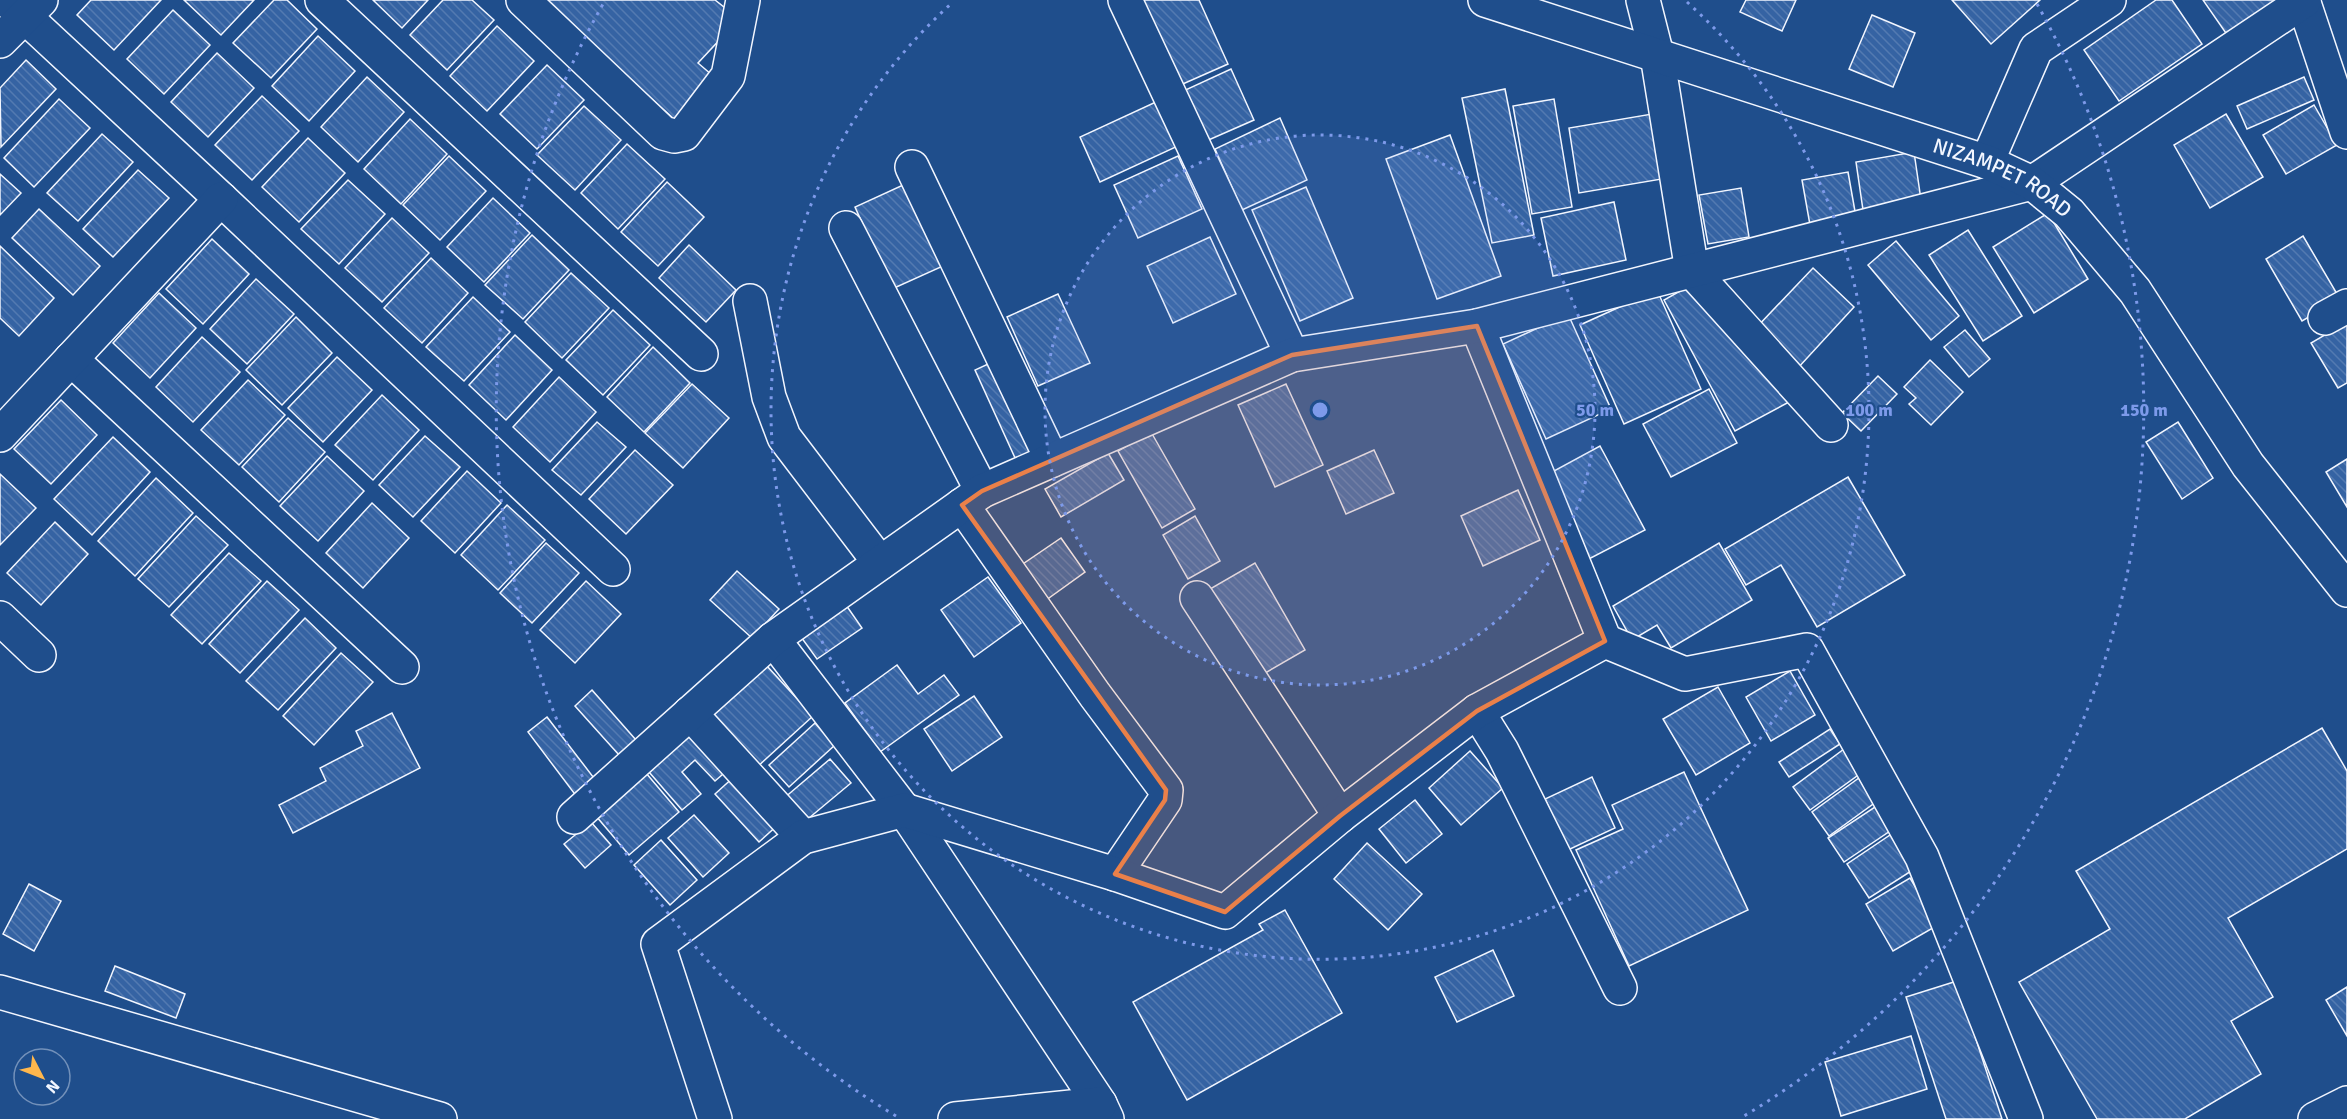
<svg xmlns="http://www.w3.org/2000/svg" width="2347" height="1119" viewBox="0 0 2347 1119" font-family="Signika,sans-serif">
<style>
.building{fill:url(#building-back-hatch);stroke:#f2f6ff;stroke-width:1.5}
.lines{fill:none;stroke-linecap:round;stroke-linejoin:round}
.street-casing{stroke:#f2f6ff;stroke-width:36}
.primary-casing{stroke:#f2f6ff;stroke-width:36}
.street{stroke:#1f4e8c;stroke-width:33}
.primary{stroke:#1f4e8c;stroke-width:33}
.marked{fill:#ea8049;fill-opacity:0.2;stroke:#ea8049;stroke-width:4.5;stroke-linejoin:round}
.ring{fill:none;stroke:#7d9aea;stroke-width:3;stroke-dasharray:3 6}
.labels{text-anchor:middle;dominant-baseline:central;stroke-width:4.5;stroke-linejoin:round;paint-order:stroke}
.street-label{font-size:21px;fill:#f2f6ff;stroke:#1f4e8c}
.centre{fill:#7d9aea;stroke:#1f4e8c;stroke-width:3}
.ring-label{font-size:18px;text-anchor:middle;font-weight:bold;fill:#7d9aea;stroke:#1f4e8c;stroke-width:4.5;stroke-linejoin:round;paint-order:stroke}
</style>
<defs>
<pattern id="building-back-hatch" width="6" height="6" patternUnits="userSpaceOnUse" patternTransform="scale(1.5)"><rect width="6" height="6" fill="#3563a3"/><path d="M-1 5l2 2M0 0l6 6M5-1l2 2" fill="none" stroke="#537ab1"/></pattern>
</defs>
<rect width="100%" height="100%" fill="#1f4e8c"/>
<g class="building">
<polygon points="91,0 161,0 114,50 77,15"/>
<polygon points="184,0 254,0 221,35"/>
<polygon points="274,0 287,0 317,29 271,78 233,43"/>
<polygon points="373,0 428,0 402,28"/>
<polygon points="443,0 472,0 494,20 447,70 410,35"/>
<polygon points="542,0 715,0 734,15 725,34 698,63 712,75 674,119"/>
<polygon points="1137,0 1199,0 1228,64 1176,87"/>
<polygon points="1746,0 1796,0 1782,31 1740,12"/>
<polygon points="1952,0 2040,0 1991,44"/>
<polygon points="2156,0 2172,0 2202,44 2119,101 2084,50"/>
<polygon points="2203,0 2287,0 2230,39"/>
<polygon points="173,10 210,45 164,94 127,59"/>
<polygon points="1872,15 1915,33 1893,87 1849,69"/>
<polygon points="497,26 534,61 487,111 450,76"/>
<polygon points="318,36 355,71 309,121 272,86"/>
<polygon points="217,53 254,88 208,137 171,102"/>
<polygon points="26,60 56,89 1,147 0,88"/>
<polygon points="547,65 584,100 537,149 500,114"/>
<polygon points="1231,69 1254,120 1204,142 1181,92"/>
<polygon points="367,77 404,112 358,162 321,127"/>
<polygon points="2304,77 2314,100 2247,129 2237,106"/>
<polygon points="1505,89 1534,235 1492,243 1462,98"/>
<polygon points="262,96 299,131 252,180 215,145"/>
<polygon points="59,99 90,128 34,187 4,158"/>
<polygon points="1554,99 1572,207 1532,214 1513,106"/>
<polygon points="1158,101 1178,146 1100,182 1080,137"/>
<polygon points="2314,105 2337,145 2286,174 2263,135"/>
<polygon points="584,106 621,140 575,190 537,155"/>
<polygon points="1652,114 1662,179 1579,193 1569,128"/>
<polygon points="2226,114 2263,177 2210,208 2174,145"/>
<polygon points="1280,118 1307,180 1242,210 1215,149"/>
<polygon points="410,119 447,154 401,204 364,169"/>
<polygon points="102,134 133,162 78,221 47,193"/>
<polygon points="1450,135 1501,276 1437,299 1386,159"/>
<polygon points="308,138 345,173 299,222 262,187"/>
<polygon points="627,144 665,179 618,229 581,193"/>
<polygon points="1914,152 1921,200 1863,210 1856,162"/>
<polygon points="449,156 486,191 440,240 403,205"/>
<polygon points="1178,156 1202,209 1138,238 1114,185"/>
<polygon points="138,170 169,198 113,257 83,229"/>
<polygon points="1848,172 1856,217 1810,225 1802,180"/>
<polygon points="0,174 21,193 0,215"/>
<polygon points="348,180 385,214 339,264 301,229"/>
<polygon points="914,180 952,262 892,289 855,207"/>
<polygon points="667,182 704,217 658,266 621,232"/>
<polygon points="1306,187 1353,298 1300,321 1252,210"/>
<polygon points="1741,188 1749,237 1708,244 1699,195"/>
<polygon points="493,198 530,233 484,282 447,247"/>
<polygon points="1614,202 1626,260 1553,276 1541,218"/>
<polygon points="39,209 100,266 73,295 12,238"/>
<polygon points="2048,213 2088,279 2034,313 1993,247"/>
<polygon points="392,218 429,253 382,302 345,268"/>
<polygon points="1968,230 2022,316 1983,341 1929,255"/>
<polygon points="532,235 569,270 523,319 485,285"/>
<polygon points="2303,236 2340,299 2302,321 2266,259"/>
<polygon points="1210,237 1236,294 1173,323 1147,266"/>
<polygon points="212,239 249,274 203,324 166,289"/>
<polygon points="1896,241 1959,316 1931,340 1868,265"/>
<polygon points="689,245 736,290 706,322 659,278"/>
<polygon points="0,246 54,298 19,336 0,318"/>
<polygon points="431,258 468,293 422,343 384,308"/>
<polygon points="1813,268 1854,307 1797,369 1755,329"/>
<polygon points="571,273 609,308 562,358 525,322"/>
<polygon points="256,279 294,314 247,364 210,329"/>
<polygon points="1689,286 1789,402 1735,431 1664,300"/>
<polygon points="1657,290 1701,389 1624,424 1580,325"/>
<polygon points="159,293 196,328 150,378 113,343"/>
<polygon points="1058,294 1090,363 1038,386 1007,317"/>
<polygon points="473,297 510,332 464,381 426,347"/>
<polygon points="613,310 650,345 603,395 566,360"/>
<polygon points="1568,314 1611,409 1546,439 1503,344"/>
<polygon points="296,317 332,353 282,405 246,370"/>
<polygon points="2347,322 2347,383 2338,388 2311,343"/>
<polygon points="1965,330 1990,359 1969,377 1944,347"/>
<polygon points="515,335 552,370 506,420 469,385"/>
<polygon points="202,337 240,372 193,422 156,387"/>
<polygon points="653,347 690,383 644,432 607,397"/>
<polygon points="337,357 372,390 323,442 288,408"/>
<polygon points="1001,358 1042,448 1016,460 975,370"/>
<polygon points="1930,360 1963,392 1931,425 1909,404 1916,398 1904,387"/>
<polygon points="1878,376 1897,394 1861,431 1842,413"/>
<polygon points="559,377 596,412 550,462 513,427"/>
<polygon points="248,380 285,415 239,465 201,430"/>
<polygon points="692,384 729,418 683,468 645,433"/>
<polygon points="1286,384 1323,465 1275,487 1238,405"/>
<polygon points="1709,389 1737,443 1671,477 1643,424"/>
<polygon points="382,395 419,430 373,480 335,445"/>
<polygon points="61,400 97,435 51,484 14,449"/>
<polygon points="288,418 325,452 279,502 242,467"/>
<polygon points="597,422 626,447 581,495 552,470"/>
<polygon points="2178,422 2213,478 2182,499 2146,442"/>
<polygon points="1151,432 1195,509 1162,528 1118,451"/>
<polygon points="425,436 460,467 413,517 379,485"/>
<polygon points="113,437 150,472 92,535 54,499"/>
<polygon points="1600,446 1645,530 1585,561 1541,478"/>
<polygon points="635,450 673,485 626,534 589,499"/>
<polygon points="1374,450 1394,493 1346,514 1327,471"/>
<polygon points="1108,453 1124,480 1061,517 1045,489"/>
<polygon points="327,456 364,491 318,541 280,506"/>
<polygon points="2347,459 2347,507 2326,472"/>
<polygon points="467,471 501,503 455,553 421,521"/>
<polygon points="0,474 36,508 0,545"/>
<polygon points="1848,477 1905,575 1817,627 1781,565 1746,585 1725,549"/>
<polygon points="156,478 193,513 135,576 98,541"/>
<polygon points="1518,490 1540,540 1483,566 1461,516"/>
<polygon points="372,503 409,538 363,588 326,553"/>
<polygon points="507,505 545,540 498,590 461,555"/>
<polygon points="196,516 228,545 169,607 138,579"/>
<polygon points="1195,516 1220,561 1188,579 1163,535"/>
<polygon points="55,522 88,554 41,605 7,573"/>
<polygon points="1061,538 1085,572 1042,603 1017,568"/>
<polygon points="546,543 579,573 532,623 500,593"/>
<polygon points="1719,543 1752,600 1671,648 1657,625 1632,640 1613,606"/>
<polygon points="229,553 261,581 202,644 171,615"/>
<polygon points="1255,563 1305,650 1260,676 1210,589"/>
<polygon points="737,571 779,609 752,638 710,600"/>
<polygon points="988,577 1021,623 974,657 941,610"/>
<polygon points="267,581 299,610 240,673 209,644"/>
<polygon points="586,581 621,614 575,663 540,630"/>
<polygon points="846,605 862,628 817,659 801,637"/>
<polygon points="305,618 336,648 278,710 246,681"/>
<polygon points="341,653 373,682 314,745 283,716"/>
<polygon points="766,665 813,716 756,768 709,717"/>
<polygon points="897,665 918,694 944,675 959,695 880,752 845,703"/>
<polygon points="1790,671 1815,715 1771,741 1746,697"/>
<polygon points="1718,687 1750,743 1696,775 1663,719"/>
<polygon points="592,690 636,740 619,755 575,706"/>
<polygon points="974,696 1002,737 952,771 924,729"/>
<polygon points="392,713 420,768 293,833 279,805 326,781 320,768 363,746 356,731"/>
<polygon points="547,717 597,782 577,797 528,732"/>
<polygon points="815,723 835,745 789,787 769,765"/>
<polygon points="2322,728 2347,771 2347,849 2228,918 2273,997 2231,1021 2261,1074 2185,1119 2097,1119 2019,982 2110,929 2076,871"/>
<polygon points="1830,729 1840,744 1789,777 1779,762"/>
<polygon points="696,730 730,768 715,781 695,760 682,772 701,794 682,810 649,772"/>
<polygon points="1844,749 1861,773 1810,810 1793,787"/>
<polygon points="1470,751 1503,788 1461,825 1429,788"/>
<polygon points="830,759 851,783 803,823 783,799"/>
<polygon points="1684,772 1748,910 1629,966 1576,850 1623,829 1612,805"/>
<polygon points="646,773 679,812 629,855 596,816"/>
<polygon points="736,775 780,823 759,842 715,794"/>
<polygon points="1863,775 1880,799 1829,836 1812,812"/>
<polygon points="1592,777 1615,828 1568,850 1545,799"/>
<polygon points="1415,800 1442,834 1406,863 1379,829"/>
<polygon points="1881,803 1896,827 1844,862 1828,838"/>
<polygon points="694,815 729,853 703,877 668,838"/>
<polygon points="591,822 611,845 585,868 564,844"/>
<polygon points="1893,833 1916,868 1869,898 1847,864"/>
<polygon points="661,840 697,880 670,905 634,865"/>
<polygon points="1367,843 1422,894 1388,930 1334,879"/>
<polygon points="1910,878 1938,925 1893,951 1866,904"/>
<polygon points="29,884 61,901 34,951 3,934"/>
<polygon points="1285,910 1342,1013 1187,1100 1133,1002 1263,930 1259,924"/>
<polygon points="1493,950 1514,996 1457,1022 1435,977"/>
<polygon points="115,966 185,994 176,1018 105,991"/>
<polygon points="1957,981 2002,1119 1946,1119 1906,997"/>
<polygon points="2347,987 2347,1036 2326,1000"/>
<polygon points="1911,1036 1927,1089 1841,1116 1825,1062"/>
</g>
<g class="lines">
<defs>
<g id="street">
<polyline points="7,0 221,199 613,569"/>
<polyline points="322,0 701,354"/>
<polyline points="523,0 663,133 674,136 684,134 728,76 743,0"/>
<polyline points="1125,0 1292,355"/>
<polyline points="1643,0 1657,55 1692,271 1831,425"/>
<polyline points="2303,0 2347,132"/>
<polyline points="0,41 41,0"/>
<polyline points="1987,162 2036,49 2109,0"/>
<polyline points="912,167 1052,460"/>
<polyline points="846,228 982,491"/>
<polyline points="750,301 769,397 784,437 880,563"/>
<polyline points="2325,318 2347,306"/>
<polyline points="1477,326 1605,641"/>
<polyline points="71,359 402,667"/>
<polyline points="0,435 221,199"/>
<polyline points="962,505 1095,695 1166,790 1165,800 1115,874"/>
<polyline points="1197,598 1340,816"/>
<polyline points="0,618 39,655"/>
<polyline points="773,639 904,810 1100,1104 1107,1119"/>
<polyline points="1477,711 1502,751 1620,988"/>
<polyline points="690,713 803,837"/>
<polyline points="574,817 773,639 982,491 1292,355 1477,326 2032,183 2304,1"/>
<polyline points="0,992 440,1119"/>
<polyline points="715,1119 658,944 803,837 904,810 1115,874 1225,912 1340,816 1477,711 1605,641 1685,674 1807,650 1922,857 2026,1119"/>
<polyline points="955,1119 1100,1104"/>
</g>
<g id="primary">
<path id="s1" d="M1485,0L1987,162L2032,183L2069,213L2135,291L2248,465L2347,590"/>
<polyline points="2315,1119 2347,1103"/>
</g>
</defs>
<use href="#street" class="street-casing"/>
<use href="#primary" class="primary-casing"/>
<use href="#street" class="street"/>
<use href="#primary" class="primary"/>
</g>
<path class="marked" d="M1477,326L1605,641L1477,711L1340,816L1225,912L1115,874L1165,800L1166,790L962,505L982,491L1292,355Z"/>
<circle cx="1320" cy="410" r="275" fill="#7d9aea" fill-opacity=".12"/>
<g class="ring">
<circle cx="1320" cy="410" r="275"/>
<path d="M1687 2A549 549 0 1 1 953 2"/>
<path d="M896 1116A824 824 0 0 1 603 4M2037 4A824 824 0 0 1 1744 1116"/>
</g>
<g class="labels">
<g class="street-label">
<text stroke="none"><textPath href="#s1" startOffset="548">NIZAMPET ROAD</textPath></text>
</g>
</g>
<circle cx="1320" cy="410" r="9" class="centre"/>
<g class="ring-label">
<text x="1595" y="416">50 m</text>
<text x="1869" y="416">100 m</text>
<text x="2144" y="416">150 m</text>
</g>
<g transform="translate(42 1077) rotate(132)"><circle r="28" fill="#1f4e8c" stroke="#7391ba" stroke-width="1.5"/>
<path d="M0-4.5L10 22L0 15L-10 22Z" fill="#ffb74d"/>
<text y="-9" font-size="16" font-weight="bold" text-anchor="middle" fill="#f2f6ff">N</text>
</g>
</svg>
